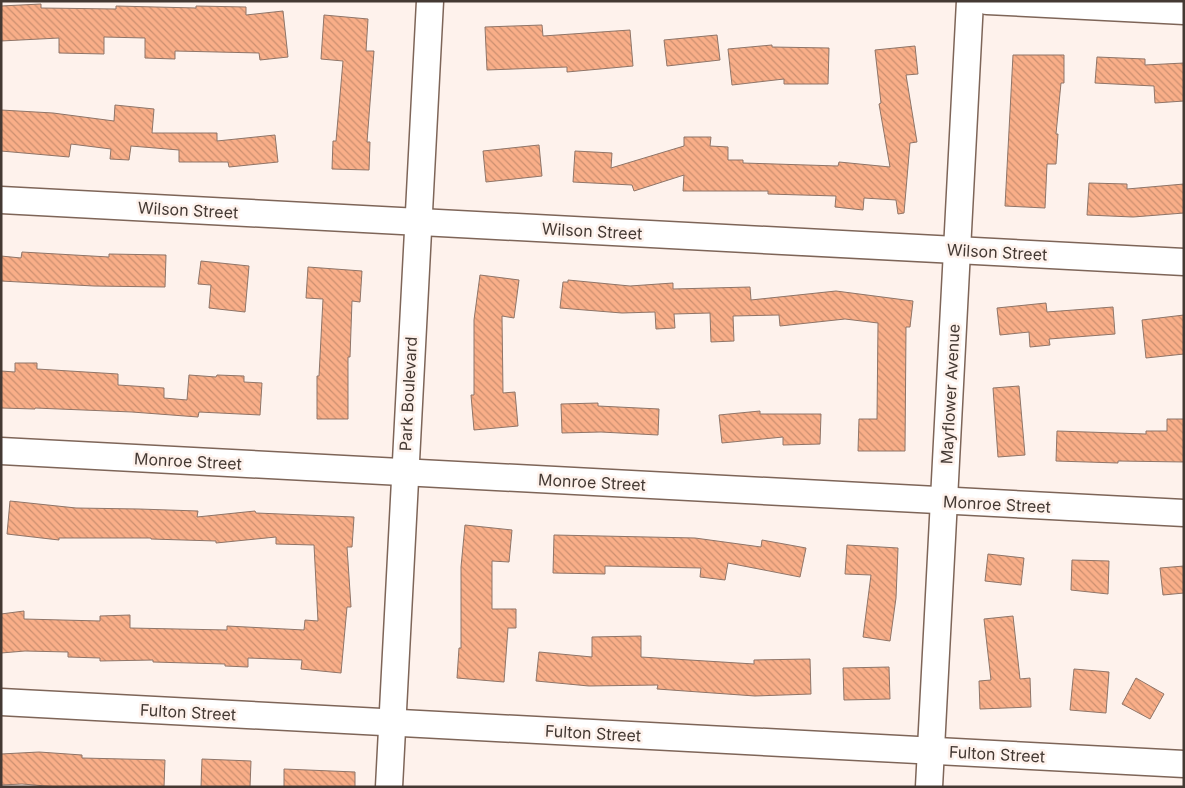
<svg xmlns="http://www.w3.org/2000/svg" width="1185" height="788" viewBox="0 0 1185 788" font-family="Inter,sans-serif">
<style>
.building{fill:url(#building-back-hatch);stroke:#8f7568}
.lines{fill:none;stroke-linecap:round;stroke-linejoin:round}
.minor-casing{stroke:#7e6558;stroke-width:29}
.minor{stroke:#fff;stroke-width:26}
.labels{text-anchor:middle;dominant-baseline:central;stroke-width:5;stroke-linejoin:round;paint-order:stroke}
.street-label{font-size:16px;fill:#443933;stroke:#fef2ec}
</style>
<defs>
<pattern id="building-back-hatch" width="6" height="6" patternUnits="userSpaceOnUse" patternTransform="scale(1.25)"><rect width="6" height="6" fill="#f9ae88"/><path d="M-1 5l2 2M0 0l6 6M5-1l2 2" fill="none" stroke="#cb8f70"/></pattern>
</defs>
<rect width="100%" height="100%" fill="#fef2ec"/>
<g class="building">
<polygon points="41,4 41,8 116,9 116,6 196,8 196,6 246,7 246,15 283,11 288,57 260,60 259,53 175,51 175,59 145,58 145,38 104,37 104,54 59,53 59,38 1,41 1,6"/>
<polygon points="324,15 368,19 366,51 374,51 367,142 370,142 369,170 332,169 333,141 336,141 343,61 321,59"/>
<polygon points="542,25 543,36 630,30 633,66 567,72 567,67 487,70 485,27"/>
<polygon points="717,35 720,60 667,66 664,40"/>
<polygon points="772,45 772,47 829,48 828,84 784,84 784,79 732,85 728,49"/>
<polygon points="915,46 918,74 906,75 917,142 910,143 904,213 898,214 896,200 864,198 863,210 835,207 836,196 768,194 768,191 683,191 684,175 634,191 632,185 573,182 575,151 612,153 611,168 684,146 684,137 711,137 710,146 728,147 728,160 743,160 743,163 838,166 839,162 890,167 879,104 881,103 875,50"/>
<polygon points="1013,55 1064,55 1064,83 1061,83 1056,134 1058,134 1056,164 1047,164 1045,208 1005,206"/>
<polygon points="1097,57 1145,59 1145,65 1184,63 1184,101 1155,103 1154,86 1095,83"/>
<polygon points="115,105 154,109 152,133 217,133 217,141 275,135 278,162 229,167 228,162 179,162 179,150 131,146 129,160 110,159 111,149 71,144 69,157 1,151 1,110 53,113 114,121"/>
<polygon points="539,145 542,176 486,182 483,151"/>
<polygon points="1089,183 1127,184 1127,189 1184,184 1184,213 1133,217 1087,215"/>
<polygon points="22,252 109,257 109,254 166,255 165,287 94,286 1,281 1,256 21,258"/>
<polygon points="201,261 249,266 245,312 209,308 211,285 198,284"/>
<polygon points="308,267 362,271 360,302 352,301 350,357 348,357 348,419 317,419 317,376 319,376 323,299 306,298"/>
<polygon points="480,275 519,280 514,318 502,316 503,393 515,392 518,426 474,430 471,395 474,395 474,320"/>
<polygon points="568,280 630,286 673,283 673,289 750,287 751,300 836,291 913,301 910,327 906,327 905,451 858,451 859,419 877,419 878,323 845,319 780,326 779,315 733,316 734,341 711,342 710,313 674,314 675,328 656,329 655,312 622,313 560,308 563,282 568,282"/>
<polygon points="1046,303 1047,312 1113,307 1115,334 1049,339 1050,345 1030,347 1029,332 1000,335 997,308"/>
<polygon points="1184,315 1184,354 1146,358 1142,320"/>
<polygon points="15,363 37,363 37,369 118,374 118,385 164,388 164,398 187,400 189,375 216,377 217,375 244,376 244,382 262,383 260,415 199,412 198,417 132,412 35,408 35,409 1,408 1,371 15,372"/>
<polygon points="1019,386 1025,455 998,457 993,388"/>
<polygon points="598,403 598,406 659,409 658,435 601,432 562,433 561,404"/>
<polygon points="760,411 760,414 821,414 820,444 783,445 783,437 722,443 719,415"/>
<polygon points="1167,419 1184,419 1184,462 1118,461 1118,463 1056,461 1057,431 1146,434 1146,431 1167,431"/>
<polygon points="10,501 76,508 139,509 198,511 197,517 255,511 256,513 354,517 352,547 347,547 351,607 347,607 341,673 301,669 302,660 248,658 248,667 225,666 225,664 153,662 153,660 100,661 100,658 68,657 68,652 25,651 1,653 1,614 24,611 24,619 100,621 100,616 130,615 130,628 227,630 227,626 304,630 305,620 318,621 314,545 276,544 276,537 216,543 216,541 151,539 151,538 59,538 59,540 7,534"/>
<polygon points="465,525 512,530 509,562 492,561 492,609 516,609 516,628 508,628 504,682 457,678 459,648 461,648 461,567"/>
<polygon points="554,535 695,538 761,547 762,540 806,548 800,577 728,563 725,580 700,577 701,568 605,566 605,574 553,573"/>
<polygon points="847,545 898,548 896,598 890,641 863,637 871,575 845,574"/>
<polygon points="988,554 1024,558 1021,585 985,581"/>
<polygon points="1072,560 1109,561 1108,594 1071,590"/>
<polygon points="1184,566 1184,593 1163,595 1160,568"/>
<polygon points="1013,616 1020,679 1030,678 1031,707 980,709 979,681 991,680 984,619"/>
<polygon points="641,636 641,657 754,664 754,660 810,659 811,694 755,696 657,689 658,685 589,686 536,681 539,652 592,657 592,637"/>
<polygon points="889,667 890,699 844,700 843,668"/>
<polygon points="1074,669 1109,672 1106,713 1070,710"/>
<polygon points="1136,678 1164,694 1150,719 1122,704"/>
<polygon points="39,752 82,755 82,758 165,760 164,787 58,787 22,784 1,785 1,754"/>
<polygon points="202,759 251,761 250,787 201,787"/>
<polygon points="284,769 355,772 355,787 284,787"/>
</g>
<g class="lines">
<defs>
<g id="minor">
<polyline points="987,1 1184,11"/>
<polyline points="1,200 1184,262"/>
<polyline points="1,451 1184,513"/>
<polyline points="1,702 1184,764"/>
<polyline points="389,787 430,1"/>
<polyline points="929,787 970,1"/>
</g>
</defs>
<use href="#minor" class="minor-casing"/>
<use href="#minor" class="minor"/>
</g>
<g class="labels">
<g class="street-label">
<text transform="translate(188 210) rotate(3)">Wilson Street</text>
<text transform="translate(592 231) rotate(3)">Wilson Street</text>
<text transform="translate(997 252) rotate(3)">Wilson Street</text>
<text transform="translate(408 394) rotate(-87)">Park Boulevard</text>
<text transform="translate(950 394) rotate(-87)">Mayflower Avenue</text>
<text transform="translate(188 461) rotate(3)">Monroe Street</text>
<text transform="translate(592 482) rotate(3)">Monroe Street</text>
<text transform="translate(997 504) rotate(3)">Monroe Street</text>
<text transform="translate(188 712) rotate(3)">Fulton Street</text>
<text transform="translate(593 733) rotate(3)">Fulton Street</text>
<text transform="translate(997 754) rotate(3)">Fulton Street</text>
</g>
</g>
<rect width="1185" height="788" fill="none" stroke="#443933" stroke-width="5"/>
</svg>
